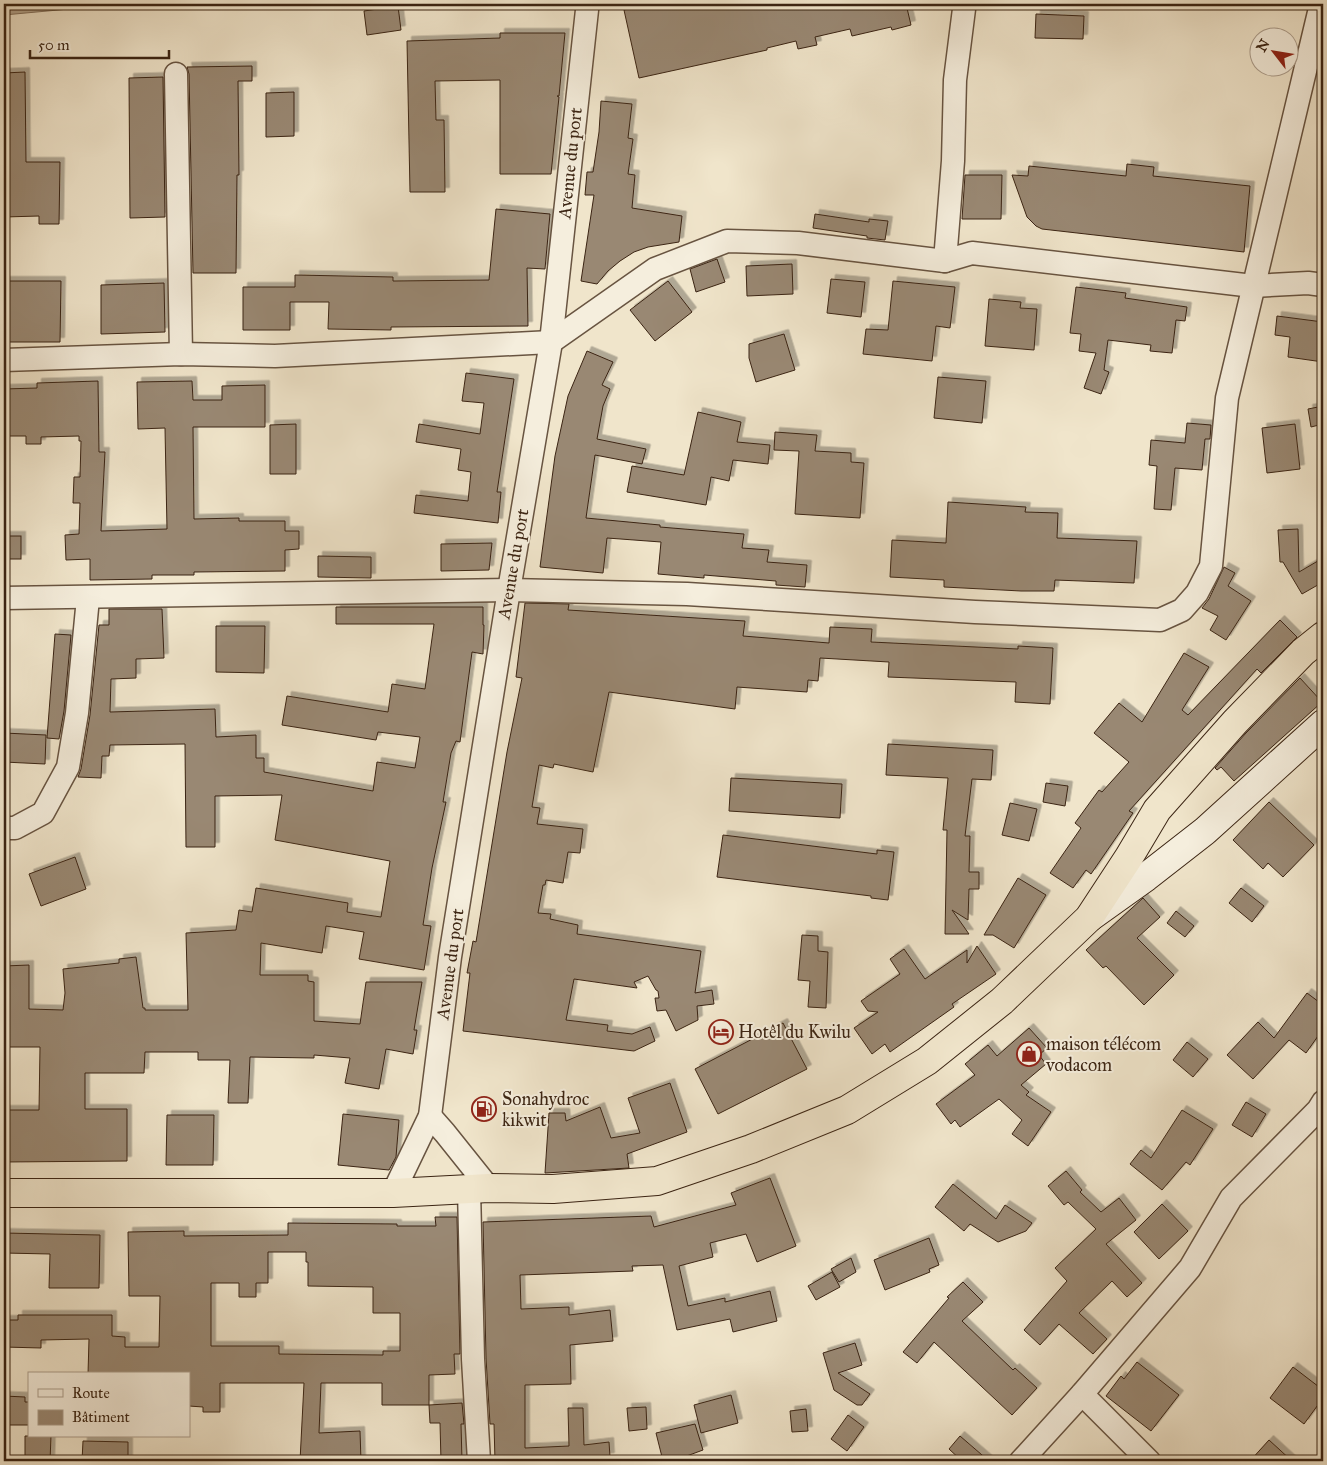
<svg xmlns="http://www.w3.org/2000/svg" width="1327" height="1465" viewBox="0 0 1327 1465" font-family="'IM FELL Great Primer',serif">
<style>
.water{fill:#b2a38c;stroke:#82705c}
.building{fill:#998873;stroke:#3b2413;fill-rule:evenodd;filter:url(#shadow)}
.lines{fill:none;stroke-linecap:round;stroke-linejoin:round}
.street-casing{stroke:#685441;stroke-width:25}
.secondary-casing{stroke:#3b2413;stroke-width:30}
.highway-casing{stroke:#3b2413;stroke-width:30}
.street{stroke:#f5eedd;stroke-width:22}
.secondary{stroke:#f5eedd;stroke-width:28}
.highway{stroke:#f0e5cb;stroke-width:28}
.labels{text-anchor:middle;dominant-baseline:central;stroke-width:4;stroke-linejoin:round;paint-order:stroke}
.street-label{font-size:18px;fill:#3b2413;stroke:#f5eedd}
.poi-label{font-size:18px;fill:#3b2413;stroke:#f5eedd;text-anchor:start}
</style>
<defs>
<filter id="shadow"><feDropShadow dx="4.5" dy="-4.5" stdDeviation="0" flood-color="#0004"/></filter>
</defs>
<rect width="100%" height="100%" fill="#f0e5cb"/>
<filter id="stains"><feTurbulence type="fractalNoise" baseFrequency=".004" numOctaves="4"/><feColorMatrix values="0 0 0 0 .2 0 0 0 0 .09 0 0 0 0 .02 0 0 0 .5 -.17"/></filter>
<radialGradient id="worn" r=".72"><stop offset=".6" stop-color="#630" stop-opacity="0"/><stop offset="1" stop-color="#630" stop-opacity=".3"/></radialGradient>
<polygon class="water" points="4,4 123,4 4,15"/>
<g class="building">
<polygon points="653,4 906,4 911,25 892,30 891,27 852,36 850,29 815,37 817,45 798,49 796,41 767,48 767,50 639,78 624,10"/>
<polygon points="398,6 401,30 367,35 364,11"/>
<polygon points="1036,14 1084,16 1083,39 1035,38"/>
<polygon points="500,33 565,33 559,96 557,96 559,97 551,174 500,174 500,80 435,81 436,120 444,120 445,192 410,192 407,41 500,38"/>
<polygon points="252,66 252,81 238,81 239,175 237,175 236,273 193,273 189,74 187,67"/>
<polygon points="25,72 26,162 60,162 59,224 39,224 39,216 4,217 4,73"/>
<polygon points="163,77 165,217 130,218 129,78"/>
<polygon points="294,92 294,136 266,137 266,93"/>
<polygon points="601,101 632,104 628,138 633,139 628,174 635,175 632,208 682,216 679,242 648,247 634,252 620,261 608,271 597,284 581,281 594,195 585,195 587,172 593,172 599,132"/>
<polygon points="1127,164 1154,167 1153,176 1250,186 1244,252 1042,229 1036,226 1027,217 1012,175 1028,176 1029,166 1126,176"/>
<polygon points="965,175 1002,175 1001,219 962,219"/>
<polygon points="496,209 550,214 545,269 527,268 528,326 391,327 391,330 328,329 329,302 290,302 290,330 243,330 243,287 295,287 295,275 393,277 393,281 489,280"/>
<polygon points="815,214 869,222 869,219 888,221 885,240 867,238 867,236 813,228"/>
<polygon points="717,259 725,282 696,292 690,269"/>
<polygon points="792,264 793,294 747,296 746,266"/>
<polygon points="831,279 865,282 861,317 827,313"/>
<polygon points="4,281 61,281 60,342 4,342"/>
<polygon points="668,281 692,312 655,341 630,310"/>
<polygon points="893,281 955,287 950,328 936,326 932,361 863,354 866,329 888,330"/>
<polygon points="164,283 165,332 101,334 101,285"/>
<polygon points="1076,287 1126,293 1125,298 1187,307 1185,321 1176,320 1172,353 1150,351 1151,345 1108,340 1104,370 1109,372 1101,394 1084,388 1096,353 1079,351 1081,334 1070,333"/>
<polygon points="989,299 1021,302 1020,308 1037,309 1034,350 985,346"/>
<polygon points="1277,316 1323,322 1323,362 1288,357 1290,337 1275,335"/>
<polygon points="784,334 795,370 756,382 749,358 749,344"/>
<polygon points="587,351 613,362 602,385 610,389 603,406 597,439 646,449 642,464 595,455 586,518 660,525 660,527 744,534 742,548 769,550 767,562 807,565 805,587 776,585 776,581 704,575 704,578 658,574 661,542 607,538 603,573 540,567 555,456 568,396"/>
<polygon points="466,373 514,379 497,492 501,492 498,523 414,513 416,495 468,501 471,472 458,470 461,449 416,442 419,424 480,434 484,403 462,401"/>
<polygon points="938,377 986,381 982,423 934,418"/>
<polygon points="98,381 99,452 105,452 101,531 167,529 165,428 138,429 137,382 192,381 193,400 222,400 222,386 265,385 265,427 193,427 194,519 239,518 239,521 285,521 285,531 299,531 299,549 285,550 285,571 194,572 194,575 152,575 152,579 90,580 90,559 66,560 65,535 79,534 80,503 73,503 74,477 80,477 81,441 79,441 79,436 41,437 41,444 26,444 26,436 4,436 4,389 37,388 37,383"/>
<polygon points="1323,406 1323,424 1311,427 1308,409"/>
<polygon points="698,412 741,422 737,442 770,445 768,464 733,460 729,481 711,477 706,505 627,492 632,466 684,475"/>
<polygon points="1187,423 1211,425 1210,439 1205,439 1202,470 1175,468 1171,510 1154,509 1157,466 1149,465 1151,440 1185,443"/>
<polygon points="296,424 296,474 270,474 270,425"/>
<polygon points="1295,424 1300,469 1267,473 1262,428"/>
<polygon points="775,432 817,435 815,451 851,453 851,462 864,463 860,518 795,514 799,451 774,450"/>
<polygon points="948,502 1026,507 1025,512 1058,513 1057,538 1137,541 1134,583 1055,580 1054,591 1021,591 944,587 944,580 890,577 892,540 946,543"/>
<polygon points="1298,529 1299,572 1323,558 1323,582 1302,594 1283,562 1280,562 1278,530"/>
<rect x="4" y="536" width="17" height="23"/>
<polygon points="492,543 489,570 441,571 441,544"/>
<polygon points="318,556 371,557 371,578 318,577"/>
<polygon points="1224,567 1235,573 1228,586 1251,601 1226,640 1210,630 1218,616 1202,608 1209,599"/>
<polygon points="525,603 569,604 568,610 745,621 743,636 829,643 830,627 872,629 871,642 1018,649 1018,646 1053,648 1050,704 1015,702 1016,682 888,677 889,662 820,658 818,681 808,680 807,692 737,687 735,709 609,692 593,772 554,764 553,768 539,765 532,807 540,808 537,824 583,829 580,853 568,852 563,883 546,880 545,885 543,885 538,913 551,914 550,919 578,925 577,934 701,951 695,993 712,990 714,1004 697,1006 698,1020 676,1031 666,1010 657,1011 655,998 659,998 658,991 656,990 648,976 634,982 637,988 574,979 566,1020 608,1025 607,1031 632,1034 650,1027 655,1041 634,1051 463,1031 470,973 467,973 473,941 476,942 507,752 522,678 516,677"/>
<polygon points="336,607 483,607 483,625 484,625 483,654 472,652 460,742 456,741 451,753 443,802 446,802 432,868 423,925 431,926 424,970 359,959 364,932 326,926 322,953 261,943 260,975 308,975 308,981 314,982 314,1021 360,1024 366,982 422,982 414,1030 417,1030 413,1054 386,1049 379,1089 345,1083 350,1058 314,1055 314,1058 250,1057 248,1103 228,1103 230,1060 198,1060 198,1052 145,1052 144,1073 85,1073 85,1109 127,1109 127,1161 4,1162 4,1110 39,1110 40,1047 4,1047 4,966 29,965 29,1009 63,1010 65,993 63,969 119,963 119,959 136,957 143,1008 145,1008 145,1010 188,1010 186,933 236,930 239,910 252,912 256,888 348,903 347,912 381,917 390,861 275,840 282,795 215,796 215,847 186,847 185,744 110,745 109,756 102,756 101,778 78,777 81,769 90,715 99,625 109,625 109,609 162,609 164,658 136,659 136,678 111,679 110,712 215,709 216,737 256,735 256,758 264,758 264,772 373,791 377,762 415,768 420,737 378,732 376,740 282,725 287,696 388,712 392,684 425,689 434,624 336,624"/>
<polygon points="1280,620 1297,637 1261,673 1257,669 1129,811 1133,813 1091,874 1086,870 1073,888 1050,873 1081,828 1075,823 1099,790 1102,792 1129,762 1094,733 1119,703 1142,722 1184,653 1209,667 1182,710 1188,715"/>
<polygon points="216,626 265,626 264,673 216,672"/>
<polygon points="55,634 71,635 64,711 59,739 47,738"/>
<polygon points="1300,678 1322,702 1234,781 1221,767 1217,770 1215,768 1246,733"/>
<polygon points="4,733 46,735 45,764 4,762"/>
<polygon points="888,744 993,750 991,780 972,779 965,836 970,836 969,872 979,872 979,889 969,889 968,920 952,910 969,934 945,934 947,830 943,830 948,778 886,775"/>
<polygon points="731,778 842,784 840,818 729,811"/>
<polygon points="1046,783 1068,786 1065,806 1043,802"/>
<polygon points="1269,802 1314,845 1283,877 1268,863 1263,869 1233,840"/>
<polygon points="1010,803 1037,809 1029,841 1002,835"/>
<polygon points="723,835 877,854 877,850 894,852 888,900 871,898 871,896 717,877"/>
<polygon points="75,857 86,889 41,906 29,874"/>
<polygon points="1018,878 1046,895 1014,948 993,935 984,935"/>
<polygon points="1241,888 1264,906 1252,922 1229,903"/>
<polygon points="1143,898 1160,917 1137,938 1174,975 1144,1005 1106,966 1103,968 1086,950"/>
<polygon points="1176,911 1194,926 1185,937 1167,923"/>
<polygon points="802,935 818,936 818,951 828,952 826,1008 808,1007 810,981 798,980"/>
<polygon points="977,946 996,974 952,1004 954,1007 890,1052 885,1044 872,1054 854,1028 878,1012 868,1011 861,1001 900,974 890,959 904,949 925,979 967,950 967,963"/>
<polygon points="1307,993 1323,1005 1323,1029 1306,1053 1289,1040 1253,1079 1227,1055 1258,1022 1274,1038"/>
<polygon points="783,1023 807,1069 718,1114 695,1069"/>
<polygon points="1029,1028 1047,1048 1039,1055 1046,1064 1021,1085 1029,1092 1026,1095 1051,1112 1028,1146 1012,1134 1022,1120 999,1099 960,1127 955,1120 951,1124 936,1104 975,1075 965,1064 988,1045 997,1056"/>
<polygon points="1187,1042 1208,1059 1193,1077 1173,1060"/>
<polygon points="670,1083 687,1132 627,1154 629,1168 545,1173 549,1113 565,1113 566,1121 600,1107 611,1138 640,1133 628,1098"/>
<polygon points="1246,1102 1266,1114 1252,1137 1232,1125"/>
<polygon points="1182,1110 1213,1129 1190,1165 1186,1162 1162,1190 1130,1164 1141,1150 1151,1158"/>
<polygon points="343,1114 399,1120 396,1157 389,1170 338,1165"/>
<polygon points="167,1115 214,1115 213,1165 166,1165"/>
<polygon points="1066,1171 1082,1190 1080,1192 1101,1212 1119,1198 1136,1220 1106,1244 1142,1283 1127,1297 1112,1281 1079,1313 1107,1339 1093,1354 1059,1324 1040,1345 1024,1330 1067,1281 1055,1268 1096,1229 1068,1202 1064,1205 1048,1186"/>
<polygon points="770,1178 796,1246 757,1262 746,1234 710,1243 713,1257 679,1266 688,1306 725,1298 725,1302 770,1291 777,1321 733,1332 730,1319 677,1330 663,1265 632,1266 633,1271 520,1275 521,1309 569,1307 569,1315 610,1310 613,1341 570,1345 571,1384 525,1385 525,1448 569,1446 568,1408 583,1408 584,1445 609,1442 610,1457 584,1460 584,1461 495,1461 494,1424 490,1424 486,1358 483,1222 651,1216 654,1227 736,1205 731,1193"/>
<polygon points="953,1184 996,1219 1005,1205 1032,1223 1026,1231 998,1242 970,1224 964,1231 935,1207"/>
<polygon points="1162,1204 1188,1231 1159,1259 1134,1232"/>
<path d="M435,1217H457L460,1354H454L455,1374L429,1375V1405H382V1383H321L319,1433L360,1431L361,1461H300L304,1383H220V1412H203V1407L189,1406V1374H88L89,1339L41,1340V1348L4,1347V1320H18V1315H112V1336L125,1337V1347H159L160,1296H129L128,1232L184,1231V1236L288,1235V1223L397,1224V1226H436ZM268,1252H306V1262H308V1286L373,1287V1313H400V1351H383V1355L279,1354V1346H211V1283H239V1297H256V1283H268Z"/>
<polygon points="4,1233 100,1235 99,1288 49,1288 50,1254 4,1253"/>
<polygon points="929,1238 939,1265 929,1269 930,1272 885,1290 874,1260"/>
<polygon points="851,1258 856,1272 839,1282 831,1269"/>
<polygon points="832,1272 840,1287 816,1300 808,1286"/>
<polygon points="963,1282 983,1302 962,1321 1013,1370 1015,1368 1037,1388 1012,1415 934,1342 917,1363 903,1352 949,1298 947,1297"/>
<polygon points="855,1343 862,1365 838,1373 870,1394 862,1405 857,1405 834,1390 823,1353"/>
<polygon points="1137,1362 1179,1395 1151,1431 1106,1396 1121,1376 1124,1379"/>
<polygon points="1293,1367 1323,1390 1323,1398 1304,1424 1270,1398"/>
<polygon points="731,1395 738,1423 701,1433 694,1405"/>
<polygon points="4,1396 25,1397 25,1402 29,1402 29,1425 4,1425"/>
<polygon points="462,1403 464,1424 461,1424 462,1461 441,1461 440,1423 430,1423 429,1405"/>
<polygon points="646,1407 647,1429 629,1431 627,1408"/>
<polygon points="806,1409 808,1431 792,1432 790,1411"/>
<polygon points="848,1415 864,1427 847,1451 831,1439"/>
<polygon points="695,1424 703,1450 684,1457 663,1461 656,1433"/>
<polygon points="25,1436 51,1436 50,1461 25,1461"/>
<polygon points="960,1436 989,1461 962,1461 949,1449"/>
<polygon points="1269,1440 1292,1461 1250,1461"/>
<polygon points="83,1441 128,1442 128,1461 82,1461"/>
</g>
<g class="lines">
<defs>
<g id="street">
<polyline points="176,74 181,354"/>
<polyline points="945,261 953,161 955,80 964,9"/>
<polyline points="4,360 181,354 275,356 551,342 655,269 727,241 798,243 945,261 972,253 1253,286 1308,283 1323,285"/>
<polyline points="4,598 509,590 687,594 975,612 1160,620 1182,610 1197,593 1211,566 1227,398 1321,4"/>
<polyline points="4,828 15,828 43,813 68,767 77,713 88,598"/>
<polyline points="430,1116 445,1133 489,1188"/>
<polyline points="469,1189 473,1359 479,1461"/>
<polyline points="393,1193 430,1116 450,957 509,590 551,342 587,10"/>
<polyline points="1082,1394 1149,1461"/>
<polyline points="1021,1461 1082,1394 1190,1268 1231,1198 1318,1110 1323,1102"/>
</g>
<polyline id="secondary" points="1090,917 1146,877 1205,831 1323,724"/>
<polyline id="highway" points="4,1193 393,1193 489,1188 553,1189 657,1181 751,1149 847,1110 927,1061 1002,1001 1089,918 1129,857 1157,810 1235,722 1303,652 1323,636"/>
</defs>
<use href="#street" class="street-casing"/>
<use href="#secondary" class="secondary-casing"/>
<use href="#highway" class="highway-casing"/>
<use href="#street" class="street"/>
<use href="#secondary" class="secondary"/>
<use href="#highway" class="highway"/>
</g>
<defs>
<symbol id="hotel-ring" viewBox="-11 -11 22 22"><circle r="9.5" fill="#f5eedd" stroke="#8f2418" stroke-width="1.5"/><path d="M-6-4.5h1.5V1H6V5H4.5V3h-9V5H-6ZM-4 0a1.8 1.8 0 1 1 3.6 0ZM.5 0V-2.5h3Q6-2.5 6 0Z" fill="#8f2418"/></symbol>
<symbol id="shop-ring" viewBox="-11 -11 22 22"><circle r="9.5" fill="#f5eedd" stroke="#8f2418" stroke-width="1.5"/><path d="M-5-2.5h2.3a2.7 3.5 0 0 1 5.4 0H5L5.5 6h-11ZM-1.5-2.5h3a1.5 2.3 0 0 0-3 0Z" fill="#8f2418"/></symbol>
<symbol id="fuel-ring" viewBox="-11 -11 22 22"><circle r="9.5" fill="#f5eedd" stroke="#8f2418" stroke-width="1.5"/><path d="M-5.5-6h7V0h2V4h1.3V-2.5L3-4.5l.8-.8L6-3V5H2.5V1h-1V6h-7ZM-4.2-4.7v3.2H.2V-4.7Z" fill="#8f2418"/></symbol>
</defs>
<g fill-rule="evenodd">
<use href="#hotel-ring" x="707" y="1018" width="28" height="28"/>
<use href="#shop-ring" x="1015" y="1040" width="28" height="28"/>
<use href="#fuel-ring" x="470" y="1095" width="28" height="28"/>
</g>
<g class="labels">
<g class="street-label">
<text transform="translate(570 163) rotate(-84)">Avenue du port</text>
<text transform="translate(513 564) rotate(-80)">Avenue du port</text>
<text transform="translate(450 964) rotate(-82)">Avenue du port</text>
</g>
<g class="poi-label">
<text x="738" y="1032">Hotêl du Kwilu</text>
<text x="1046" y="1044">maison télécom<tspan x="1046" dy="21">vodacom</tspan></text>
<text x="502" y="1099">Sonahydroc<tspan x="502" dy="21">kikwit</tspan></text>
</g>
</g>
<rect width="1327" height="1465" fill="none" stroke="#f0e5cb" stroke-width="20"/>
<rect x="5" y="5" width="1317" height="1455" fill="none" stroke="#3b2413" stroke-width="2.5"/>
<rect x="10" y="10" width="1307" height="1445" fill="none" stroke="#3b2413"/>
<rect x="28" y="1372" width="162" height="65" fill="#f5eedd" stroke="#ab9d8c"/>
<rect x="38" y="1389" width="25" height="8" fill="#f5eedd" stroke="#ab9d8c"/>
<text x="72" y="1398" font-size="15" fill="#3b2413">Route</text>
<rect x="38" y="1410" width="25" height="15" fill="#998873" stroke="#ab9d8c"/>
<text x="72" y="1422" font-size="15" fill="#3b2413">Bâtiment</text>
<g transform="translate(1274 52) rotate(301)"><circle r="24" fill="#f5eedd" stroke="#ab9d8c"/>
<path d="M0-4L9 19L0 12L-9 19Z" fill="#8f2418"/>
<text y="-8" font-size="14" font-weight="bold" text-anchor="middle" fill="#3b2413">N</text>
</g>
<path d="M30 50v8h139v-8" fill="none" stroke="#3b2413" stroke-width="2.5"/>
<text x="38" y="50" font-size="15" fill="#3b2413" stroke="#f5eedd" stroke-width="4" paint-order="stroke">50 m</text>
<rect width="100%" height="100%" filter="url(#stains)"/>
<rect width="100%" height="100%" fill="url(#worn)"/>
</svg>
